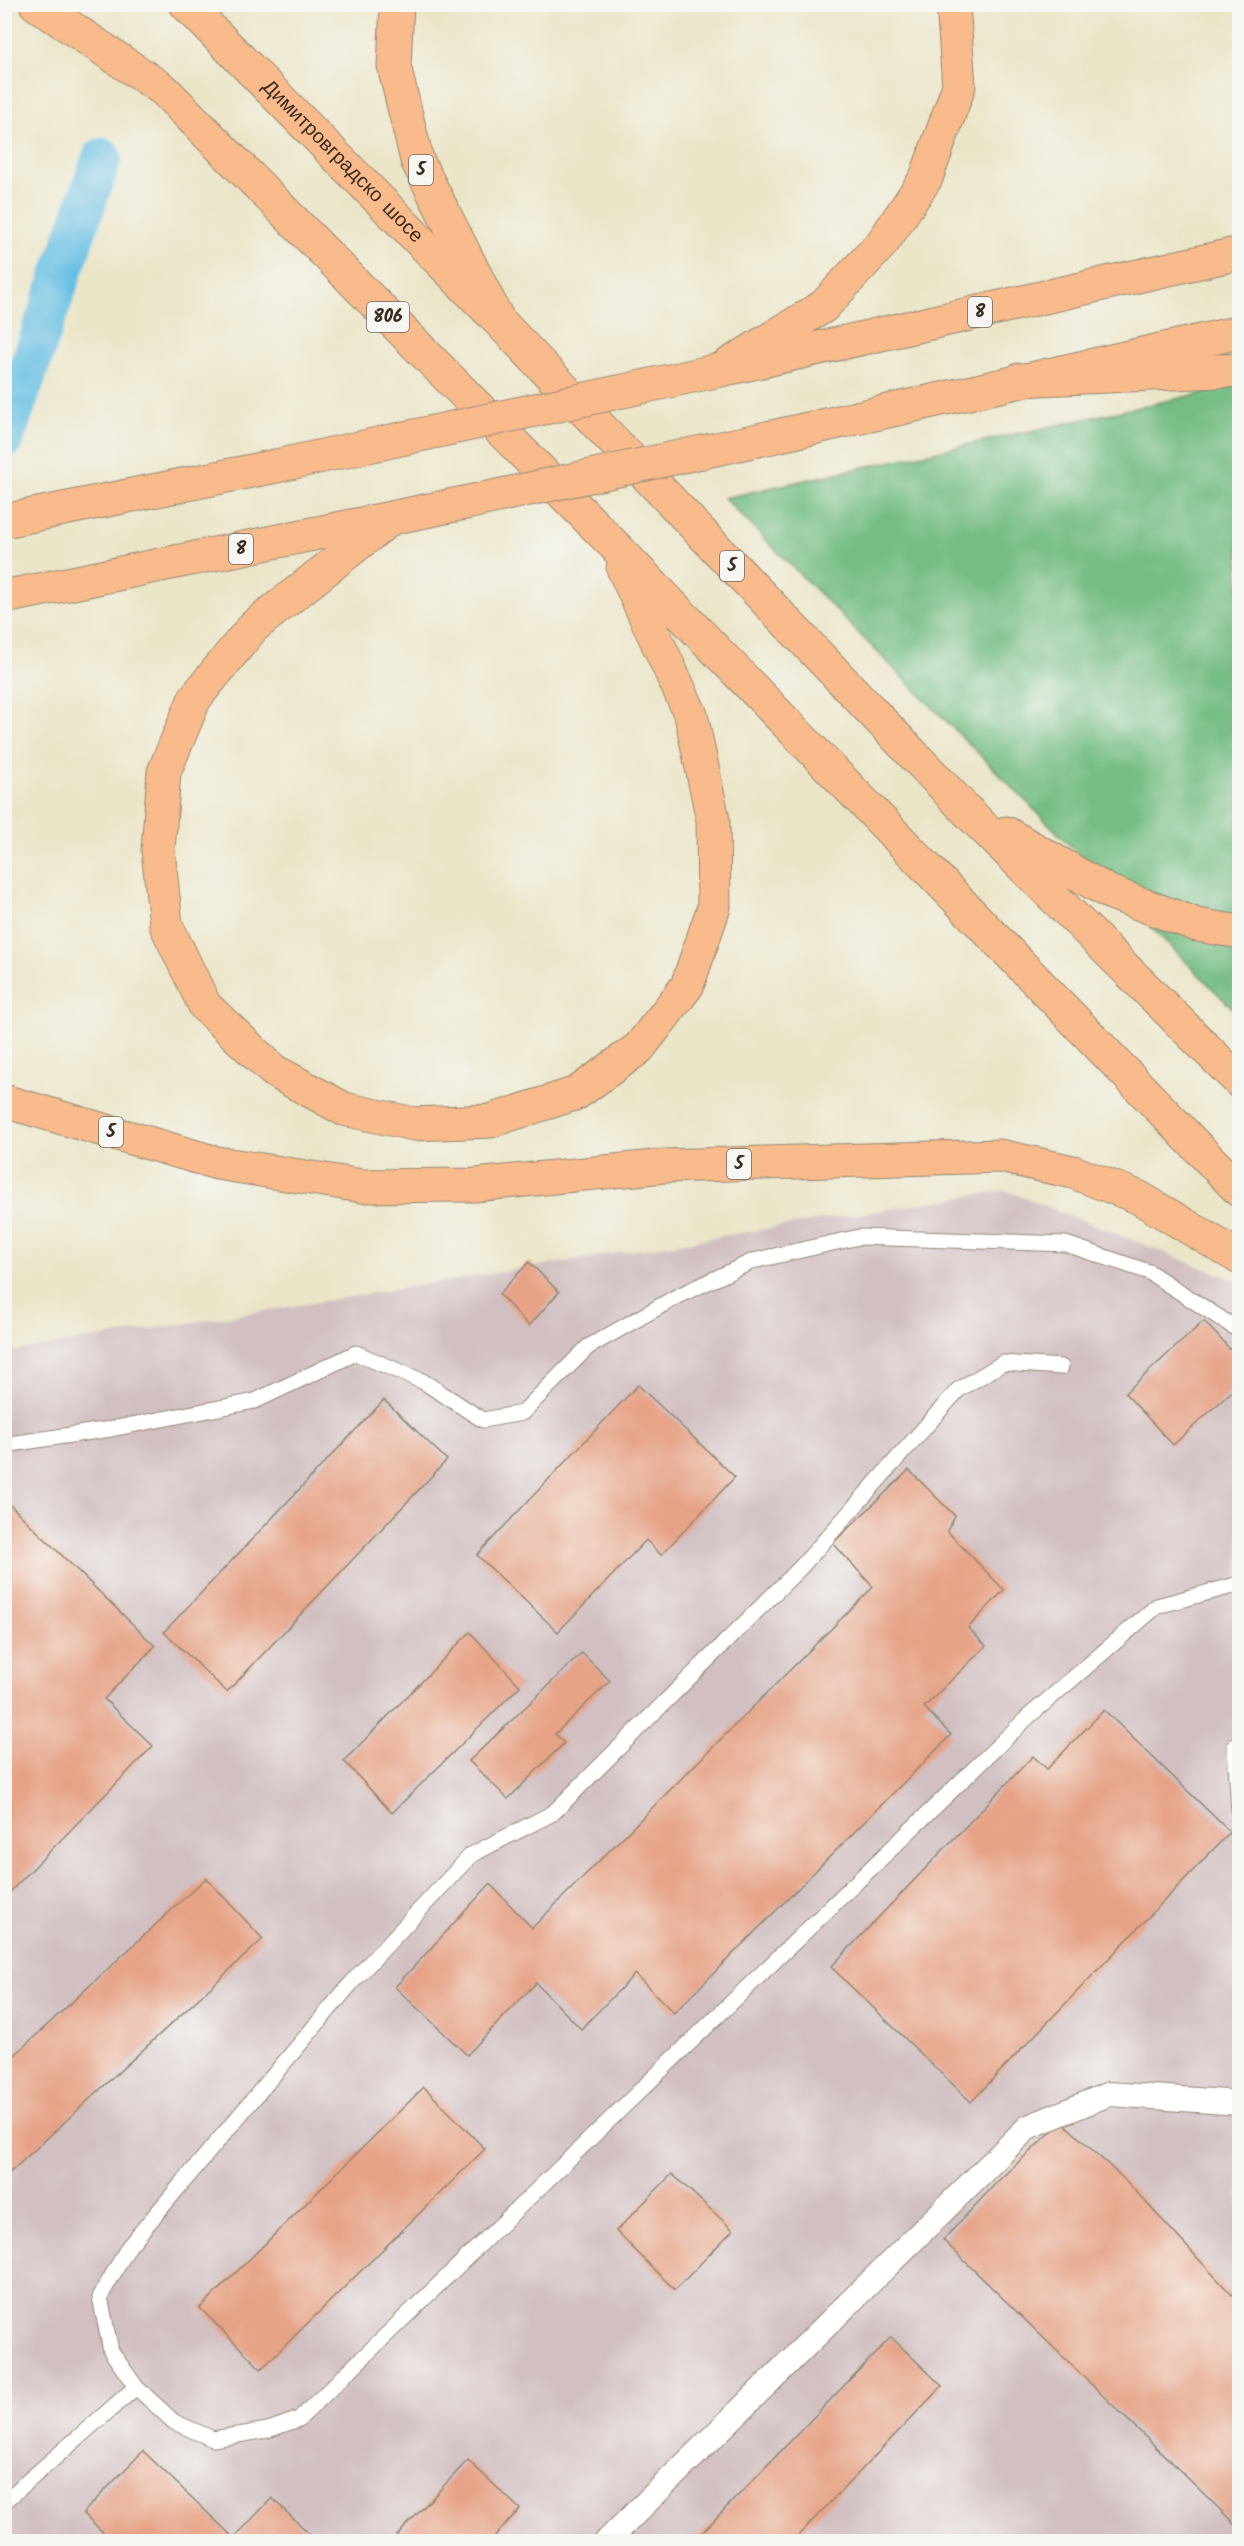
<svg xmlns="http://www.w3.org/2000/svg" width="1244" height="2546" viewBox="0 0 1244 2546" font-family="Kalam,sans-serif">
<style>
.industrial{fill:#d2bfc1}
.forest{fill:#74bd83;stroke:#587450;stroke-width:1.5}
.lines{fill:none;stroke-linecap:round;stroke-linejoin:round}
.canal{stroke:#66bfe4;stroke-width:40}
.building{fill:#e7a387}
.service-casing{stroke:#938873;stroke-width:17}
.pedestrian-casing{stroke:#938873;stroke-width:26}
.primary-casing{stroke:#938873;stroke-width:35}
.trunk-casing{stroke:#938873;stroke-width:35}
.service{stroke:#fff;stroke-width:15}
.pedestrian{stroke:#fff;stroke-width:24}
.primary{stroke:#fabb8c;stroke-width:33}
.trunk{stroke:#fabb8c;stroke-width:33}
.primary-bridge-casing{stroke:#938873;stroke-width:35;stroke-linecap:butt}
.primary-bridge{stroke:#fabb8c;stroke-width:33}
.labels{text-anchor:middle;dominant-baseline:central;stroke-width:4.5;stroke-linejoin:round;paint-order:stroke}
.shield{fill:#f6f6f2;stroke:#73675e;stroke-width:1.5}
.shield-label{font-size:18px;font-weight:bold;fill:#3b2a1e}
.street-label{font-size:20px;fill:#3b2a1e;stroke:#f6f6f2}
</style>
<rect width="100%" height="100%" fill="#f6f6f2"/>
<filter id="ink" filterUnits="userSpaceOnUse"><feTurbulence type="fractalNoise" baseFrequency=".0167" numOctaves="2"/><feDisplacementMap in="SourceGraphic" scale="12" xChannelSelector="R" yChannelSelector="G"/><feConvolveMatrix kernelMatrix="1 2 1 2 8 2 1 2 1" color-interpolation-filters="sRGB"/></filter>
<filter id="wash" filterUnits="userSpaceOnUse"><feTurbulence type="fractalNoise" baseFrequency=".008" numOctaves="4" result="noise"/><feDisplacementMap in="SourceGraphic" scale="24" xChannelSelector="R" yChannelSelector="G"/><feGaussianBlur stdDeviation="1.35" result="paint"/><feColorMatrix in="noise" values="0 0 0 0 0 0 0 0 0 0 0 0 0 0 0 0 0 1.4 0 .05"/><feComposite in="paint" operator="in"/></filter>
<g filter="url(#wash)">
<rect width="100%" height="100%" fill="#ebe5c8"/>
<polygon class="industrial" points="1005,1190 1239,1282 1239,2541 5,2542 5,1353"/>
<polygon class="forest" points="1239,385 1239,1015 724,498"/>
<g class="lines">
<polyline class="canal" points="4,439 102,158"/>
</g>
<g id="blocks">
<g class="building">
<polygon points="529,1262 559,1292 529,1326 499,1294"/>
<polygon points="1204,1321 1240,1360 1240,1384 1173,1445 1125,1393"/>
<polygon points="638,1385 735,1477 661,1555 646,1540 558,1632 477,1555"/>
<polygon points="384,1400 447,1460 227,1692 164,1632"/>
<polygon points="909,1470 955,1516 947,1531 1004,1590 968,1628 986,1646 924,1707 951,1735 674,2013 635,1974 581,2029 536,1983 467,2055 395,1987 490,1884 532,1928 873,1587 833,1543"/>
<polygon points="4,1499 155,1646 104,1699 153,1746 4,1898"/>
<polygon points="470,1632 520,1686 392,1813 344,1761"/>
<polygon points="582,1653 610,1681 555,1734 564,1743 508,1799 469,1761"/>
<polygon points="1104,1710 1230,1832 971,2102 831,1967 1033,1756 1047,1769"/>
<polygon points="206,1878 263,1939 4,2178 4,2065"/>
<polygon points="424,2087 485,2149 261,2369 200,2308"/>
<polygon points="1062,2122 1126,2181 1232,2295 1240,2288 1240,2529 943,2240 1000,2179"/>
<polygon points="672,2174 733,2230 675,2290 616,2231"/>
<polygon points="891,2337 942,2386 792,2542 693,2542"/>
<polygon points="143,2451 234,2538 272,2498 318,2542 113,2542 83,2513"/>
<polygon points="468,2460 520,2509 489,2542 391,2542"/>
</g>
</g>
</g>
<g filter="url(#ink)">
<use href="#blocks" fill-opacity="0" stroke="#938873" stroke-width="1.5"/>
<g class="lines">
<defs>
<g id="service">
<polyline points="1061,1367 1003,1363 958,1390 801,1567 553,1813 471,1855 354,1980 129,2246 100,2297 111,2351 136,2387 174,2422 213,2439 268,2430 299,2419 1028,1717 1157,1606 1240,1584"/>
<polyline points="4,1445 111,1429 255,1401 356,1353 424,1382 483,1420 522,1413 588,1347 678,1296 753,1261 859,1237 1066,1244 1149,1272 1240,1331"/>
<polyline points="1239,1812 1235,1746 1240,1741"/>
<polyline points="4,2502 136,2387"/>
</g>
<polyline id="pedestrian" points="606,2542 1028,2127 1109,2094 1240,2103"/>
<g id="primary">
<polyline points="36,4 164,90 613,544 1240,1191"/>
<path id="s1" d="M186,4L491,313"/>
<polyline points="726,369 1240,253"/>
<polyline points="772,437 1240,332"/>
<polyline points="391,518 253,627 195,698 164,772 158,850 166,925 205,1006 274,1071 344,1109 414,1124 490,1121 577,1093 639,1048 687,986 714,907 713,820 691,715 623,568"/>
<polyline points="4,521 276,466"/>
<polyline points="4,597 474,501"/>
</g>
<g id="trunk">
<polyline points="397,4 394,66 417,160 498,320 967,811 1240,1082"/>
<polyline points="720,370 824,306 883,242 926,178 959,86 953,4"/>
<polyline points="1019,380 1240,370"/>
<polyline points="1006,833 1109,892 1197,925 1240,932"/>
<polyline points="4,1101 217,1163 362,1186 475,1185 664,1166 1000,1156 1073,1172 1138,1197 1240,1258"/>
</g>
</defs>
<use href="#service" class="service-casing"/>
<use href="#pedestrian" class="pedestrian-casing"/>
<use href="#primary" class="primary-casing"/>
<use href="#trunk" class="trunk-casing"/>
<use href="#service" class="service"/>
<use href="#pedestrian" class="pedestrian"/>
<use href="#primary" class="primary"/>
<use href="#trunk" class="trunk"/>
<defs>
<g id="primary-bridge">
<polyline points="276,466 720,370"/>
<polyline points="474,501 772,437"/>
</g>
</defs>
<use href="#primary-bridge" class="primary-bridge-casing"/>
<use href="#primary-bridge" class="primary-bridge"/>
</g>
</g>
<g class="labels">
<g class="shield">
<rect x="409" y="155" width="24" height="30" rx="4.5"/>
<rect x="968" y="297" width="24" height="30" rx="4.5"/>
<rect x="367" y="302" width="42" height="30" rx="4.5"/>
<rect x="229" y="534" width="24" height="30" rx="4.5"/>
<rect x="720" y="551" width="24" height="30" rx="4.5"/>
<rect x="99" y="1117" width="24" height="30" rx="4.5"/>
<rect x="727" y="1149" width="24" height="30" rx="4.5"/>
</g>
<g class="shield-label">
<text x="421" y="170">5</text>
<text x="980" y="312">8</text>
<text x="388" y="317">806</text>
<text x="241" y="549">8</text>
<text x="732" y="566">5</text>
<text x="111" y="1132">5</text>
<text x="739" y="1164">5</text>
</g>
<g class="street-label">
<text stroke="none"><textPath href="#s1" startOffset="222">Димитровградско шосе</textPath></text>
</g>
</g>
<rect width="1244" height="2546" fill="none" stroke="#f6f6f2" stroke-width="24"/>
</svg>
